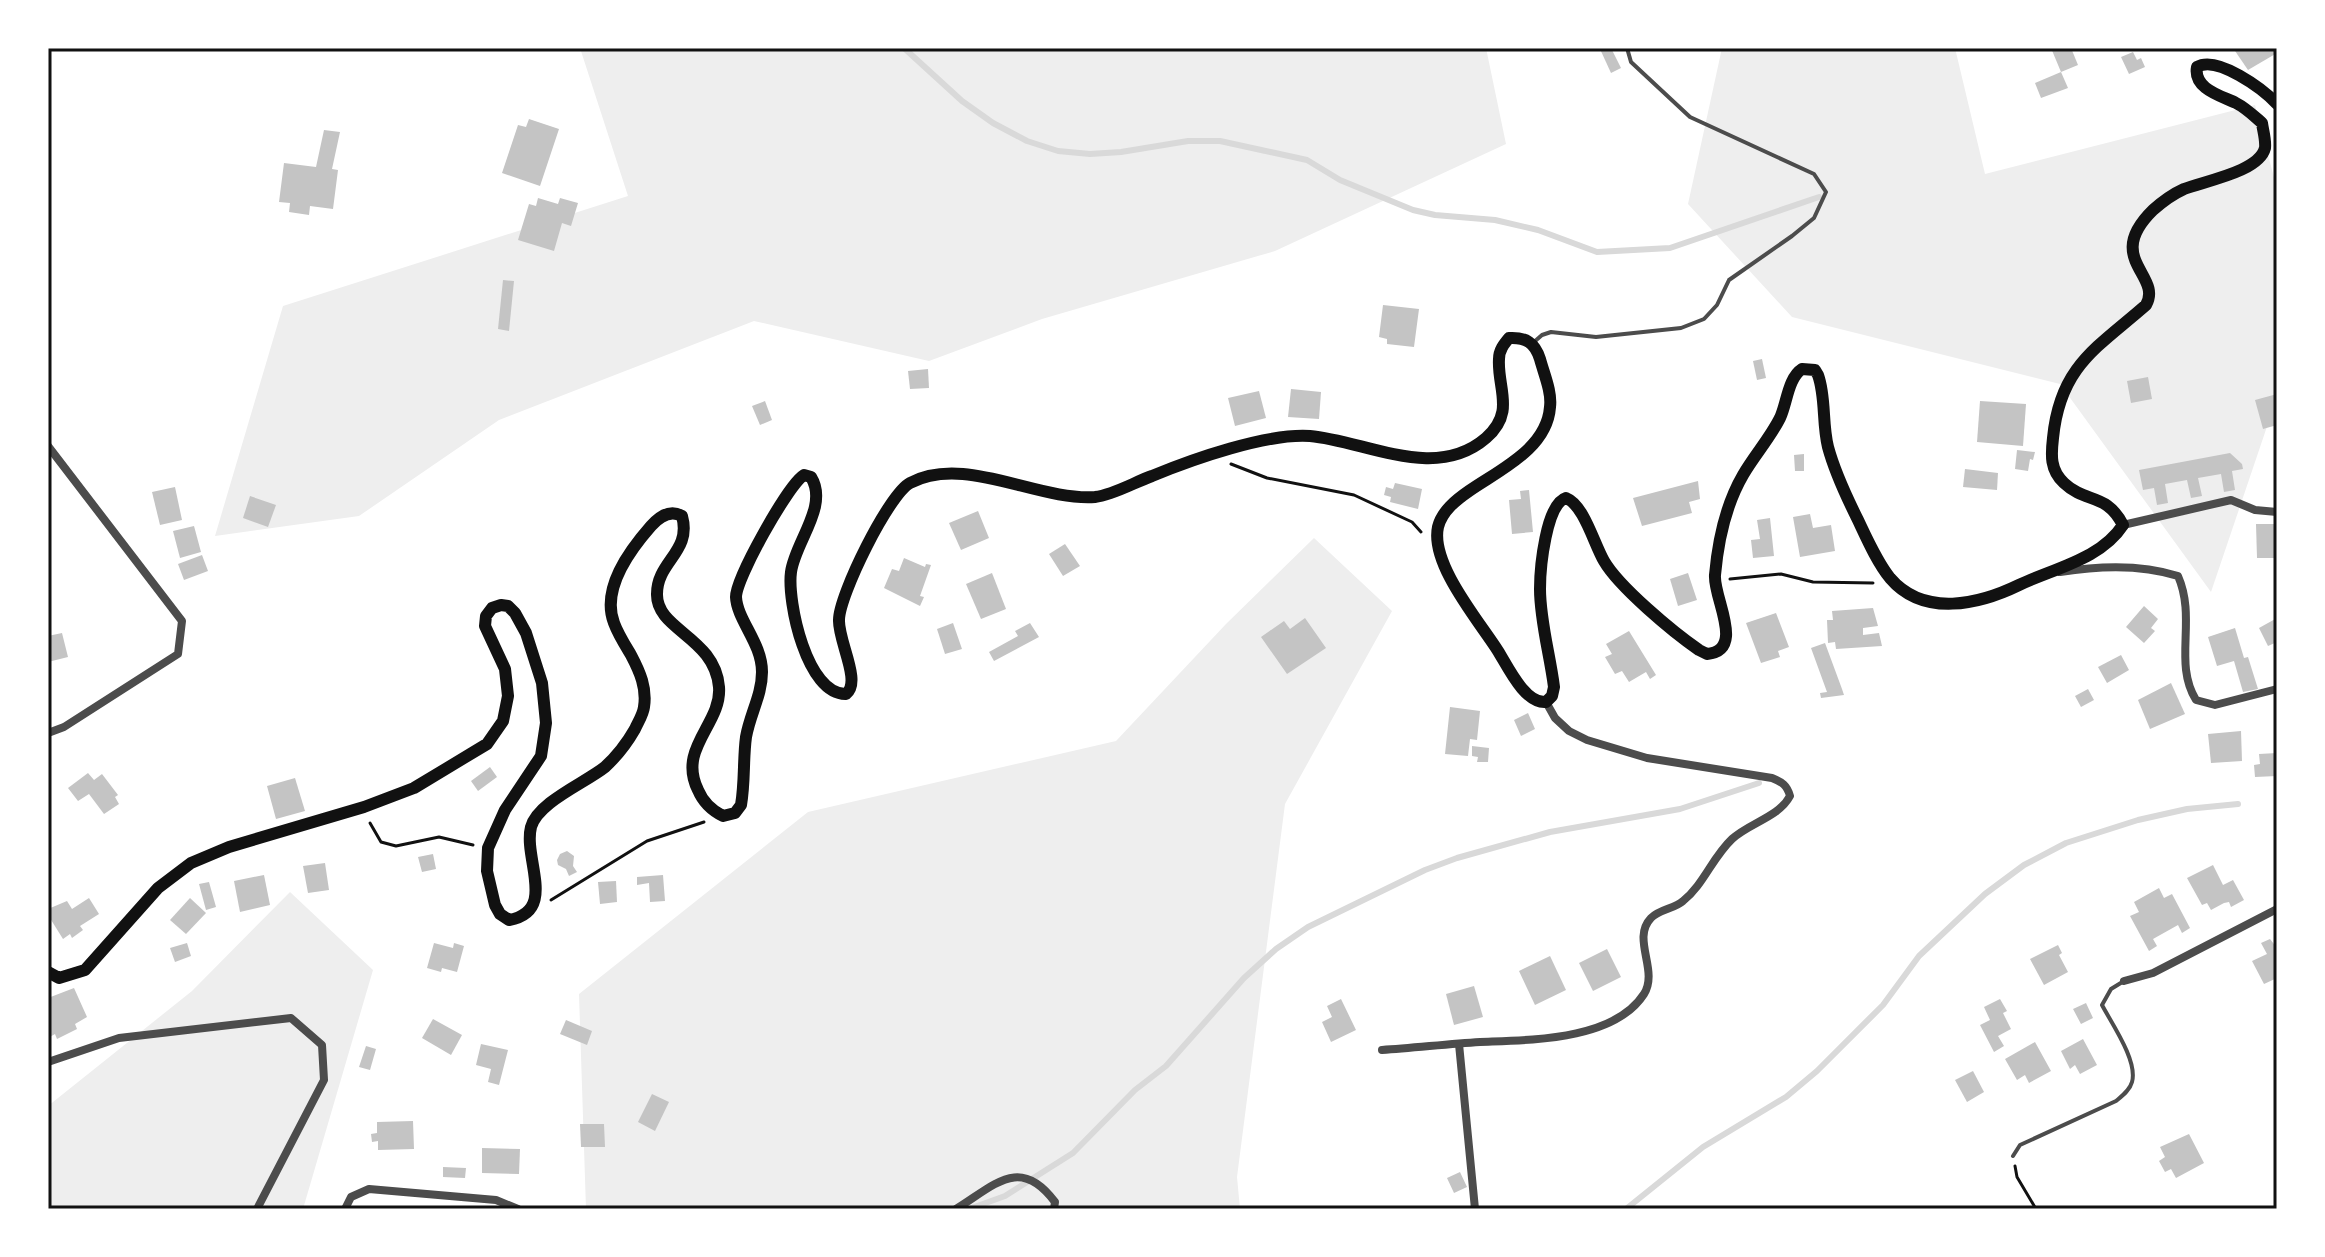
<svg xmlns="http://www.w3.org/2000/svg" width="2325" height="1257" viewBox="0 0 2325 1257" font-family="Georgia,serif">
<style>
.green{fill:#eee}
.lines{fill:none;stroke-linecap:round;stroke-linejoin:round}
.stream{stroke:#d9d9d9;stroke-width:6}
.building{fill:#c4c4c4}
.path{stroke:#111;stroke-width:3}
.service{stroke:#4c4c4c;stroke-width:4}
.minor{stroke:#4c4c4c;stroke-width:8}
.secondary{stroke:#111;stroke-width:12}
.neatline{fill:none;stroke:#111;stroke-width:3}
</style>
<rect width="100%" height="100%" fill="#fff"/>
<g class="green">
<polygon points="580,48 1486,48 1506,144 1275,251 1042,319 929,361 754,321 499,420 359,516 215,536 283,306 628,196"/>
<polygon points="1722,48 1955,48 1985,174 2255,105 2277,189 2277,397 2211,592 2060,384 1792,317 1688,204"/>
<polygon points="1314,538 1392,611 1285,804 1237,1177 1240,1209 586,1209 579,994 808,812 1116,741 1226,624"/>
<polygon points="290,892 373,970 303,1209 48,1209 48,1106 192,991"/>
</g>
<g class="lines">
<g class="stream">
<polyline points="904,48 962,101 993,123 1027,141 1058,151 1090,154 1121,152 1188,141 1220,141 1307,160 1340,180 1413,210 1435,215 1495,220 1538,230 1597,252 1670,248 1819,197"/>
<polyline points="969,1209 1005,1196 1073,1153 1135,1090 1166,1066 1244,978 1276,949 1308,927 1425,870 1457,858 1550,832 1680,809 1759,783"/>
<polyline points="1626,1209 1703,1147 1786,1097 1817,1071 1883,1005 1919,956 1985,894 2024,865 2066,843 2138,820 2187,809 2238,804"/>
</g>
</g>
<g class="building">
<polygon points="1611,48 1621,68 1611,73 1600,49"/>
<polygon points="2051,48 2071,48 2078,65 2061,72"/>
<polygon points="2233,48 2277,48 2277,53 2248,70"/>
<polygon points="2133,52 2137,60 2141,58 2145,67 2129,74 2121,57"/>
<polygon points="2061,72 2068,88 2041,98 2035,83"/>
<polygon points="529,119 559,129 540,186 502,173 518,125 526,127"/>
<polygon points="324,130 340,132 332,169 338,170 333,209 310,206 309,215 289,212 290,203 279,202 284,163 316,167"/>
<polygon points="538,198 558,204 560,198 578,203 571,226 562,223 554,251 518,240 529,204 536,206"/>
<polygon points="503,280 514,281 509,331 498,329"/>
<polygon points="1383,305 1419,309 1414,347 1387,344 1387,339 1379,337"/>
<polygon points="1762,359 1766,378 1757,380 1753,361"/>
<polygon points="928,369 929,388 910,389 908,371"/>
<polygon points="2148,377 2152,399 2131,403 2127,381"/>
<polygon points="1291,389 1321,392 1319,419 1288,417"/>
<polygon points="1259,391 1266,418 1235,426 1228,398"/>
<polygon points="2277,394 2277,425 2263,429 2255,400"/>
<polygon points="765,401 772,420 760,425 752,406"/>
<polygon points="1980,401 2026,404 2023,446 1977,442"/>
<polygon points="2017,450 2035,452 2033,460 2030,459 2028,471 2015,469"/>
<polygon points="2230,453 2242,464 2243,469 2232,471 2235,490 2224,492 2221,474 2198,478 2202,496 2191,498 2187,480 2165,484 2168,503 2157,505 2154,488 2143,490 2139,470"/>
<polygon points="1804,454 1804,471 1795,471 1794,455"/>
<polygon points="1965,469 1998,473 1997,490 1963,487"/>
<polygon points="1698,481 1700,499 1689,502 1692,513 1642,526 1633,498"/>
<polygon points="1395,483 1422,489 1418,509 1390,502 1391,497 1384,495 1386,487 1393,489"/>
<polygon points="175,487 182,520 160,525 152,492"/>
<polygon points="1529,490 1533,532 1512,534 1509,500 1521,499 1520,491"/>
<polygon points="250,496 276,505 268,527 243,518"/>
<polygon points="978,511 989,538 961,550 949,523"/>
<polygon points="1810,514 1813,528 1831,525 1835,551 1800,557 1793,517"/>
<polygon points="1770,518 1774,556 1753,558 1751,540 1760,539 1757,520"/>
<polygon points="2256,524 2277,524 2277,558 2257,558"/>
<polygon points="194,526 201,552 180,558 173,531"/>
<polygon points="1065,544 1080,566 1063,576 1049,554"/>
<polygon points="202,555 208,571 184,580 178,564"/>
<polygon points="904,558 925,567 926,564 931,565 920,596 924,597 920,606 884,588 892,569 899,571"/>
<polygon points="992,573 1006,609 981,619 966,584"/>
<polygon points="1688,573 1697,600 1678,606 1670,579"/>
<polygon points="2144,606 2158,619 2151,628 2155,631 2144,643 2126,627"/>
<polygon points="1873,608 1878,626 1863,628 1863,635 1879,633 1882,646 1836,649 1835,642 1828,643 1827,620 1833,620 1832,611"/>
<polygon points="1776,613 1789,647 1778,651 1780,657 1761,663 1746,623"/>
<polygon points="1305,618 1326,648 1287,674 1261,637 1284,621 1290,629"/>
<polygon points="2277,618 2277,642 2268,646 2259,628"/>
<polygon points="953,623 962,649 945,654 937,629"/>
<polygon points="1030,623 1039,637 994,661 989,652 1018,636 1015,631"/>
<polygon points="2235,628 2244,658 2248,657 2258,689 2243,692 2234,661 2217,666 2208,637"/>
<polygon points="1629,631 1656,675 1650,679 1646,672 1629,682 1622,671 1615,674 1605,657 1612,654 1606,644"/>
<polygon points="62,633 68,657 48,662 48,636"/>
<polygon points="1825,643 1842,689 1844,695 1821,698 1820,693 1827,692 1811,648"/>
<polygon points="2121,655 2129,670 2107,683 2098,667"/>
<polygon points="2171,683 2185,714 2150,729 2138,700"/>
<polygon points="2088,689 2094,700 2081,707 2075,696"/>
<polygon points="1450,707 1480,711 1477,740 1470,739 1468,756 1445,754"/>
<polygon points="1528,713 1535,729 1521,736 1514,720"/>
<polygon points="2241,731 2242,761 2211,763 2208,734"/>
<polygon points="1472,746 1489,748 1488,762 1477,762 1478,757 1472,756"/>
<polygon points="2277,753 2277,776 2255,777 2254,765 2260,764 2259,754"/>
<polygon points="490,767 497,777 478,791 471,781"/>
<polygon points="88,773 94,780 102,774 118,795 115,797 119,804 104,814 89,794 78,801 68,788"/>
<polygon points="295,778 305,811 276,819 267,786"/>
<polygon points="567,851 574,856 573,866 577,872 569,876 566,869 558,865 557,860 560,854"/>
<polygon points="433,854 436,869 422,872 418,857"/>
<polygon points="325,863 329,890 308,893 303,866"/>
<polygon points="2213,865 2223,885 2233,880 2244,900 2231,907 2229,902 2224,903 2211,910 2207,903 2202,905 2187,878"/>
<polygon points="264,875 270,905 240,912 234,881"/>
<polygon points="663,875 665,901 650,902 649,883 637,885 637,877"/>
<polygon points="616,881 617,902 600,904 598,882"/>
<polygon points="209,882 216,907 206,910 199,884"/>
<polygon points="2159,888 2164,898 2172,894 2190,928 2182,933 2178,925 2153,939 2157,946 2149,951 2130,916 2139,912 2134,902"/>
<polygon points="89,898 99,914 80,926 83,930 72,938 70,934 63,939 48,915 48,909 67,901 72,909"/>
<polygon points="190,898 206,913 186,934 170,920"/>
<polygon points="2270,939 2277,948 2277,978 2264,984 2252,961 2267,954 2261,943"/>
<polygon points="187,943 191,956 175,962 170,948"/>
<polygon points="434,943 453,948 454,943 464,946 457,972 442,968 441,972 427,968"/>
<polygon points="2058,945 2062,953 2059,955 2068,972 2044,985 2030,959"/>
<polygon points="1607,949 1621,977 1593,991 1579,963"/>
<polygon points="1550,956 1566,990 1535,1005 1519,971"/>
<polygon points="1474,986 1483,1017 1454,1025 1446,994"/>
<polygon points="74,988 87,1017 75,1024 77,1029 57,1039 55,1034 48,1038 48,998"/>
<polygon points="1341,999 1356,1030 1331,1042 1322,1022 1332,1017 1327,1006"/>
<polygon points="2000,999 2007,1011 2003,1013 2011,1029 1998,1036 2004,1046 1994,1052 1980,1025 1990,1020 1984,1007"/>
<polygon points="2086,1003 2093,1018 2081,1024 2073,1009"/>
<polygon points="433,1019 462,1035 451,1055 422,1038"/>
<polygon points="566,1020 592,1031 587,1045 560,1034"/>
<polygon points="2083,1039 2097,1065 2080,1074 2075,1065 2070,1069 2061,1051"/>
<polygon points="2035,1042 2051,1071 2029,1083 2025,1075 2017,1080 2005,1059"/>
<polygon points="481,1044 508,1050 499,1085 488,1082 491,1069 476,1065"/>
<polygon points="366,1046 376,1049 370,1070 359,1067"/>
<polygon points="1973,1071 1984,1092 1967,1102 1955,1080"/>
<polygon points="652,1094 669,1102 655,1131 638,1122"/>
<polygon points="413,1121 414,1149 378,1150 378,1141 372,1142 371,1134 377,1133 377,1122"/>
<polygon points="580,1124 604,1124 605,1147 581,1147"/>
<polygon points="2189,1134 2204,1163 2176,1178 2171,1169 2165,1172 2159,1161 2165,1157 2160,1147"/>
<polygon points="482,1148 520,1149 519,1174 482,1173"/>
<polygon points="443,1167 466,1168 465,1178 443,1177"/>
<polygon points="1460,1172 1467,1187 1454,1193 1447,1178"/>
</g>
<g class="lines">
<g class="path">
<polyline points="1231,464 1267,478 1354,495 1412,522 1421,532"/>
<polyline points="1730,579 1781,574 1813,582 1873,583"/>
<polyline points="370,823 381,842 396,846 439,837 473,845"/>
<polyline points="551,900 647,841 704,822"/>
<polyline points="2015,1166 2017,1177 2036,1209"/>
</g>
<g class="service">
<polyline points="1534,342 1542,335 1551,332 1596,337 1681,328 1704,319 1717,305 1729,280 1792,236 1814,218 1826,192 1814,174 1690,117 1631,62 1627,48"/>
<path d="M2013,1156L2020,1145L2116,1101C2122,1096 2130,1090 2132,1082C2138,1061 2112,1024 2102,1005L2111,989L2124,981"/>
</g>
<g class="minor">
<polyline points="48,446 182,621 178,654 64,727 48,733"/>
<polyline points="2123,525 2231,500 2255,510 2277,512"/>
<path d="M2060,572C2097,566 2141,564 2178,576C2197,619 2173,663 2196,700L2215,705L2277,689"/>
<polyline points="2124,981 2153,973 2277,909"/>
<polyline points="1459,1044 1475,1209"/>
<path d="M1382,1050C1414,1048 1447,1044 1480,1042C1528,1040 1614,1041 1644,994C1659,970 1631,939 1651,918C1660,909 1674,909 1683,901C1704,884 1712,858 1732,839C1749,823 1779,817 1790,796C1787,785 1782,782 1772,778L1647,758L1587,740L1569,731L1555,718L1546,702"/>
<polyline points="48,1062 119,1038 291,1018 322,1045 324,1080 257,1209"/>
<polyline points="345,1209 351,1197 369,1189 496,1200 518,1209"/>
<path d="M956,1209C995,1185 1020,1155 1055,1202L1054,1209"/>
</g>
<path class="secondary" d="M48,972L59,978L85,970L158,888L191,863L229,847L364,807L414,788L487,744L503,721L508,696L505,669L485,626L486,616L492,608L501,605L508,606L515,613L526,633L542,683L546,723L541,756L505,810L488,848L487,871L495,905L500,914L509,920C558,911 523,859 531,827C538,802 585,783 605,767C617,756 627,743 635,729C638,722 643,715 644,707C647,688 640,672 631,655C625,645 618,634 614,623C601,589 629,551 651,526C659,517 670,509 682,516C692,552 657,561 657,594C656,630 715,637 719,687C722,724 677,748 698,790C703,802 711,810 723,816L735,813L741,805C745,782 743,759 746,737C750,714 762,695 762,672C762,643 737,620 736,597C736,578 788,485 804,475L811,477C829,506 795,542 791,572C787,602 807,695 846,694C862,682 838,641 839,620C839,595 889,494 910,483C964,454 1037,501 1095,497C1113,495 1135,482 1152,476C1193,459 1267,433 1310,436C1366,441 1435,482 1486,438C1516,412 1497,388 1499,359C1499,350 1504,344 1509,338C1526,337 1535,343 1540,359C1544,374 1552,392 1550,407C1547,449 1499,470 1469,491C1456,500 1442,511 1438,527C1430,564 1479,621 1498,651C1508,667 1525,704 1546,702L1552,696L1554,687C1550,655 1540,621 1540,589C1540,568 1546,504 1566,498C1584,505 1594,544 1604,561C1619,587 1673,632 1699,650L1707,654C1746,650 1713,598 1715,575C1718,541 1725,506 1743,475C1754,456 1770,438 1780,418C1787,403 1788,378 1802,369L1815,370L1818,375C1826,397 1822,423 1828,447C1835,473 1846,496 1858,520C1867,539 1877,562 1890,578C1924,618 1980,604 2019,585C2055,568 2101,559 2123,525C2106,492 2086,504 2064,483C2050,470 2051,455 2053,438C2060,366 2097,348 2146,305C2163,275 2103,259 2153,210C2162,202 2173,194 2184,189C2204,181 2259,172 2265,148C2266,140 2263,131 2262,123C2254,116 2246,108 2236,103C2222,96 2193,89 2197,67C2217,55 2263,89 2277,104"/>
</g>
<rect width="2325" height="1257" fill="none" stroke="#ffffff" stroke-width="100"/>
<rect x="50" y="50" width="2225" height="1157" class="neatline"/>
</svg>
